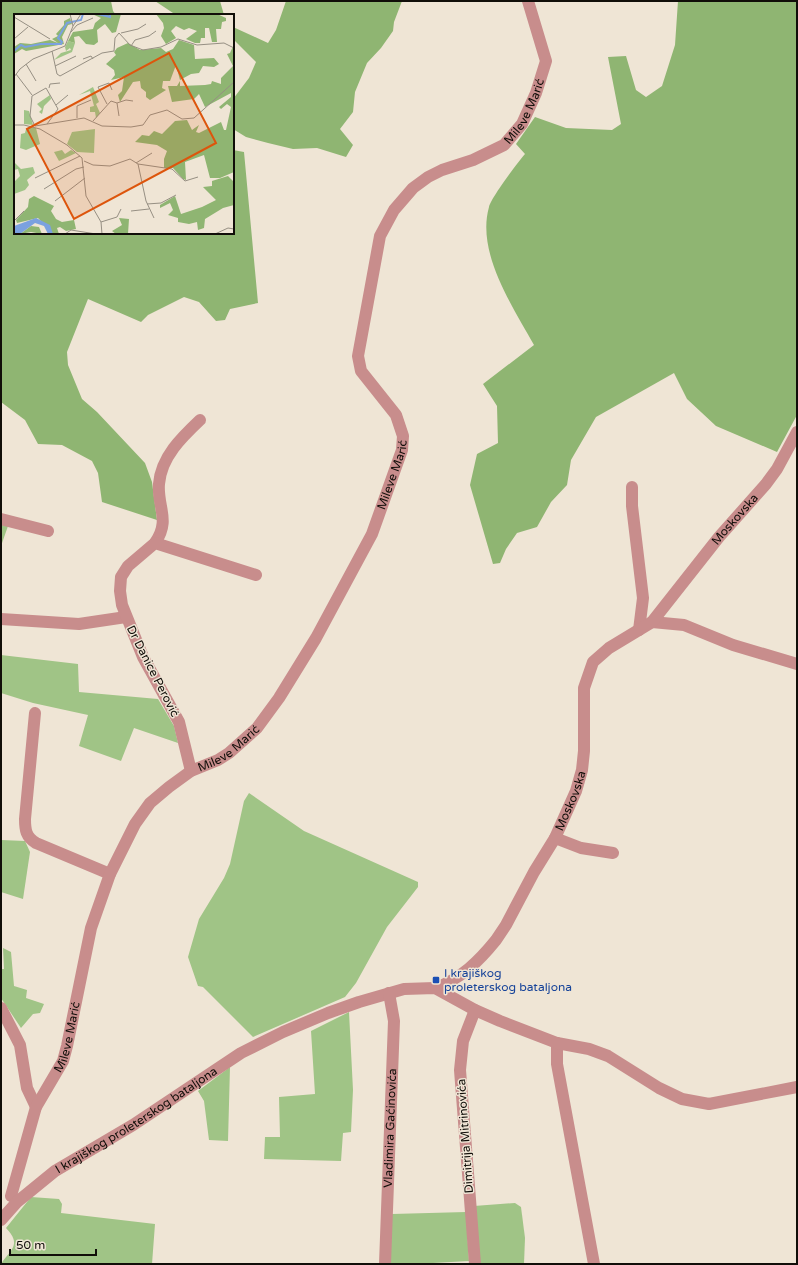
<svg xmlns="http://www.w3.org/2000/svg" width="798" height="1265" viewBox="0 0 798 1265" font-family="'Varela Round',sans-serif">
<style>
.green{fill:#a0c486}
.forest{fill:#8fb572}
.lines{fill:none;stroke-linecap:round;stroke-linejoin:round}
.minor{stroke:#c88d8c;stroke-width:12}
.transit-dot{fill:#1a4fb4;stroke:#efe5d5;stroke-width:1.5}
.labels{text-anchor:middle;dominant-baseline:central;stroke-width:3;stroke-linejoin:round;paint-order:stroke}
.street-label{font-size:12px;fill:#110e09;stroke:#efe5d5}
.transit-label{font-size:12px;fill:#164399;stroke:#efe5d5;text-anchor:start}
.inset-river{fill:none;stroke:#7ba1e0;stroke-width:2}
.inset-road{fill:none;stroke:#968f83;stroke-width:1}
.view{fill:#dd550c;fill-opacity:0.15;stroke:#dd550c;stroke-width:2}
.inset-edge{fill:none;stroke:#110e09;stroke-width:2}
</style>
<rect width="100%" height="100%" fill="#efe5d5"/>
<g class="green">
<polygon points="1,524 8,526 1,546"/>
<polygon points="1,655 78,664 79,692 158,699 174,726 178,743 134,728 121,761 79,746 88,715 33,703 1,693"/>
<polygon points="249,793 304,831 418,882 418,887 387,927 356,983 345,997 253,1037 203,987 198,986 188,957 199,919 224,878 230,864 244,801"/>
<polygon points="1,840 25,841 30,852 23,899 1,892"/>
<polygon points="3,948 11,952 14,986 27,990 26,998 44,1004 40,1013 33,1014 21,1028 1,998 1,969 4,969"/>
<polygon points="349,1012 353,1090 351,1132 343,1133 341,1161 264,1159 265,1137 280,1137 279,1097 315,1094 311,1031"/>
<polygon points="230,1067 228,1141 209,1140 204,1101 198,1091"/>
<path d="M31,1197L59,1199L62,1204L61,1213L155,1224L152,1264H1C11,1249 22,1245 6,1228Z"/>
<polygon points="515,1203 521,1207 525,1238 524,1264 478,1264 474,1206"/>
<polygon points="466,1212 469,1261 433,1263 432,1264 390,1264 392,1214"/>
</g>
<g class="forest">
<polygon points="1,1 111,1 113,11 116,15 15,15 15,233 233,233 233,150 244,152 258,303 230,309 225,320 216,321 199,302 184,297 148,315 141,322 88,299 67,352 68,365 82,399 97,412 145,463 152,482 157,520 102,502 98,473 92,461 62,445 38,444 25,420 1,402"/>
<polygon points="155,1 220,1 224,15 176,15"/>
<polygon points="286,1 402,1 394,22 393,31 381,48 367,63 355,92 353,112 340,129 353,145 346,157 317,148 293,149 268,143 246,137 233,129 233,99 249,78 256,62 233,39 233,27 268,43 276,30"/>
<path d="M678,1H797V415L777,452L716,426L687,399L674,373L596,417L571,460L567,485L551,502L537,527L517,533L506,549L500,563L493,564L470,485L477,454L498,443L497,406L483,384L534,345C513,307 476,253 489,207C491,198 518,162 525,154L516,144L535,117L566,128L612,130L621,124L608,57L626,56L636,90L646,97L662,86L675,45Z"/>
</g>
<g class="lines">
<g class="minor">
<polyline points="632,487 632,506 643,598 639,630"/>
<polyline points="1,519 48,531"/>
<path d="M155,543C171,520 157,507 159,484C161,457 182,437 200,420"/>
<polyline points="1,619 79,624 126,617"/>
<polyline points="652,622 684,625 733,645 797,664"/>
<path d="M35,713L25,819C25,830 26,837 36,843L110,874"/>
<polyline points="191,771 179,722 143,657 122,605 120,591 121,577 128,566 155,543 256,575"/>
<polyline points="555,838 581,848 613,853"/>
<path id="s1" d="M435,988C461,979 479,961 496,940L506,925L534,872L555,838L576,791L582,770L584,751V688L593,662L609,648L652,622L719,537L766,484L777,469L797,432"/>
<polyline points="1,1008 20,1045 27,1088 36,1107"/>
<polyline points="557,1043 557,1064 594,1264"/>
<path id="s2" d="M11,1196L36,1107L63,1061L67,1046L91,928L110,874L135,824L150,803L169,787L191,771L218,760L229,753L257,728L279,698L316,638L372,534L402,450L403,436L396,415L361,371L358,356L380,236L394,210L413,188L428,177L442,170L473,160L504,145L522,124L536,93L546,61L528,1"/>
<path id="s3" d="M1,1220L17,1202L55,1171L133,1125L241,1053L283,1032L328,1013L359,1002L404,989L435,988L475,1010L500,1021L557,1043L589,1049L608,1056L659,1088L682,1099L709,1104L797,1087"/>
<path id="s4" d="M385,1264L394,1021L389,993"/>
<polyline points="475,1264 460,1070 463,1041 475,1010"/>
</g>
</g>
<rect class="transit-dot" x="432" y="976" width="8" height="8" rx="2"/>
<g class="labels">
<g class="street-label">
<text stroke="none"><textPath href="#s2" startOffset="1297">Mileve Marić</textPath></text>
<text stroke="none"><textPath href="#s2" startOffset="841">Mileve Marić</textPath></text>
<text stroke="none"><textPath href="#s1" startOffset="583">Moskovska</textPath></text>
<text transform="translate(153 671) rotate(63)">Dr Danice Perović</text>
<text stroke="none"><textPath href="#s2" startOffset="517">Mileve Marić</textPath></text>
<text stroke="none"><textPath href="#s1" startOffset="237">Moskovska</textPath></text>
<text stroke="none"><textPath href="#s2" startOffset="170">Mileve Marić</textPath></text>
<text stroke="none"><textPath href="#s3" startOffset="169">I krajiškog proleterskog bataljona</textPath></text>
<text stroke="none"><textPath href="#s4" startOffset="136">Vladimira Gaćinovića</textPath></text>
<text transform="translate(465 1136) rotate(-94)">Dimitrija Mitrinovića</text>
</g>
<g class="transit-label">
<text x="444" y="973">I krajiškog<tspan x="444" dy="14">proleterskog bataljona</tspan></text>
</g>
</g>
<g transform="translate(14 14)">
<rect width="220" height="220" fill="#efe5d5"/>
<path d="M54,27L61,29L58,38L40,46L47,39L57,36L56,34L52,37L51,33ZM79,73L85,88L82,90L86,99L82,104L81,98H76V93L80,92L76,77L65,81ZM36,81L37,85L30,92L28,100L25,98L28,95L23,90ZM10,96L15,97L19,111L10,110ZM17,113L22,114L26,130L12,136L6,134L7,120L11,119L12,115ZM81,115L80,139L63,138L53,130L58,118ZM48,136L51,140L57,136L62,139L45,147L40,138ZM0,148L7,155L19,153L21,159L13,166L15,171L11,176L0,180V168L6,162L4,155L0,156Z" fill="#a0c486"/>
<path d="M78,0H107L102,18L98,19L91,10L83,16L84,28L80,31L72,30L65,22L60,23L61,29L54,27L59,18L79,15L81,9L87,4ZM142,0H203L212,4V7L208,8L207,15H202L203,28H198L195,14H191V24H187L186,29H181L172,25L183,17L175,14L170,16L162,12L157,17L162,24L152,30L147,22L150,14L149,9ZM56,4L58,10L54,11L48,23L50,30L12,37L8,35L0,40V33L6,29L17,30L36,26L44,29L38,25L44,22L42,20L50,11V7ZM165,26L180,31L181,45L200,44L205,50L200,53L189,52L185,59L177,60L166,66L162,51L156,67H149L148,74L152,76L136,86L132,83V78L127,74L126,67L119,68L106,88L104,81L108,77L110,63L97,66L101,61L100,56L92,50L102,41L100,38L103,34L114,29L126,36L147,34L152,38L159,35ZM220,30V158L206,164H196L190,141L171,148L172,166L169,165L159,154H150V145L153,137L143,131L121,128L128,121L135,122L140,117L148,120L161,107L173,106L178,116L185,111L182,118L185,119L207,108L210,116H212L217,93L213,90L207,95L205,93L217,83V79L191,93L185,80L180,85L158,88L154,72H163L166,67V72L191,71L197,70L198,67L207,70V64L219,52L213,40L216,39ZM214,162L220,168V191L209,194L191,205L190,214L184,216L183,208L175,210L164,208V204L154,201L159,196L156,189L146,194V191L161,182L167,200L188,193L202,186L189,173L198,172V167ZM20,182L40,192L37,197L42,205L48,208L60,206L62,215L52,217L46,213L43,214L45,220H39L24,204L3,209L2,206L14,193L15,185ZM105,204L115,205L114,220H102L98,217L108,211ZM17,212L25,213L28,220L17,218L6,220Z" fill="#8fb572"/>
<path d="M22,204L36,211L39,220H34L30,212L21,209L6,220H0V212Z" fill="#7ba1e0"/>
<path class="inset-river" d="M84,0L96,3V0M0,37L7,31L11,33L27,30H47L48,28L44,24L53,9L67,6L69,0"/>
<path class="inset-road" d="M56,0L59,12M0,3L36,25M57,18L63,11L79,4M107,19L124,15L132,10M0,25L14,13M117,32L121,26L135,22L142,17M38,37L43,60L46,62L88,39L100,37L101,24L105,19L116,31L129,36L147,33L164,25L183,31L210,29L220,34M69,45L77,42L79,45M12,50L22,67M41,52L62,42M2,60L18,81M0,63L6,55L19,45L51,32L59,12L67,0M35,74L36,70L46,69M103,89L112,86L119,87M93,90L84,73L95,69L98,76M42,91L54,81M63,104V92L77,86M79,107L97,87L103,89L105,102M0,111H10L26,115L53,131L68,144L72,182L87,208L88,220M21,112L70,104L88,112L117,113L129,111L136,101L153,96L168,105L180,104L220,68M21,112L16,102L18,82L32,74L44,95L33,110M70,147L79,151L96,152L116,145L124,150L158,155L171,167L184,163M122,149L138,139M124,150L132,187L140,204M21,164L66,142M30,175L62,155L70,153M41,187L71,164M133,190L147,189L162,181M117,197L135,195M0,207L10,197M87,208L103,203L107,195M51,220L57,216L82,220M201,220L214,214L220,215"/>
<path class="view" d="M155,39L202,129L60,205L13,115Z"/>
<rect width="220" height="220" class="inset-edge"/>
</g>
<rect width="798" height="1265" fill="none" stroke="#110e09" stroke-width="4"/>
<path d="M10 1249v6h86v-6" fill="none" stroke="#110e09" stroke-width="2"/>
<text x="16" y="1249" font-size="12" fill="#110e09" stroke="#efe5d5" stroke-width="3" paint-order="stroke">50 m</text>
</svg>
